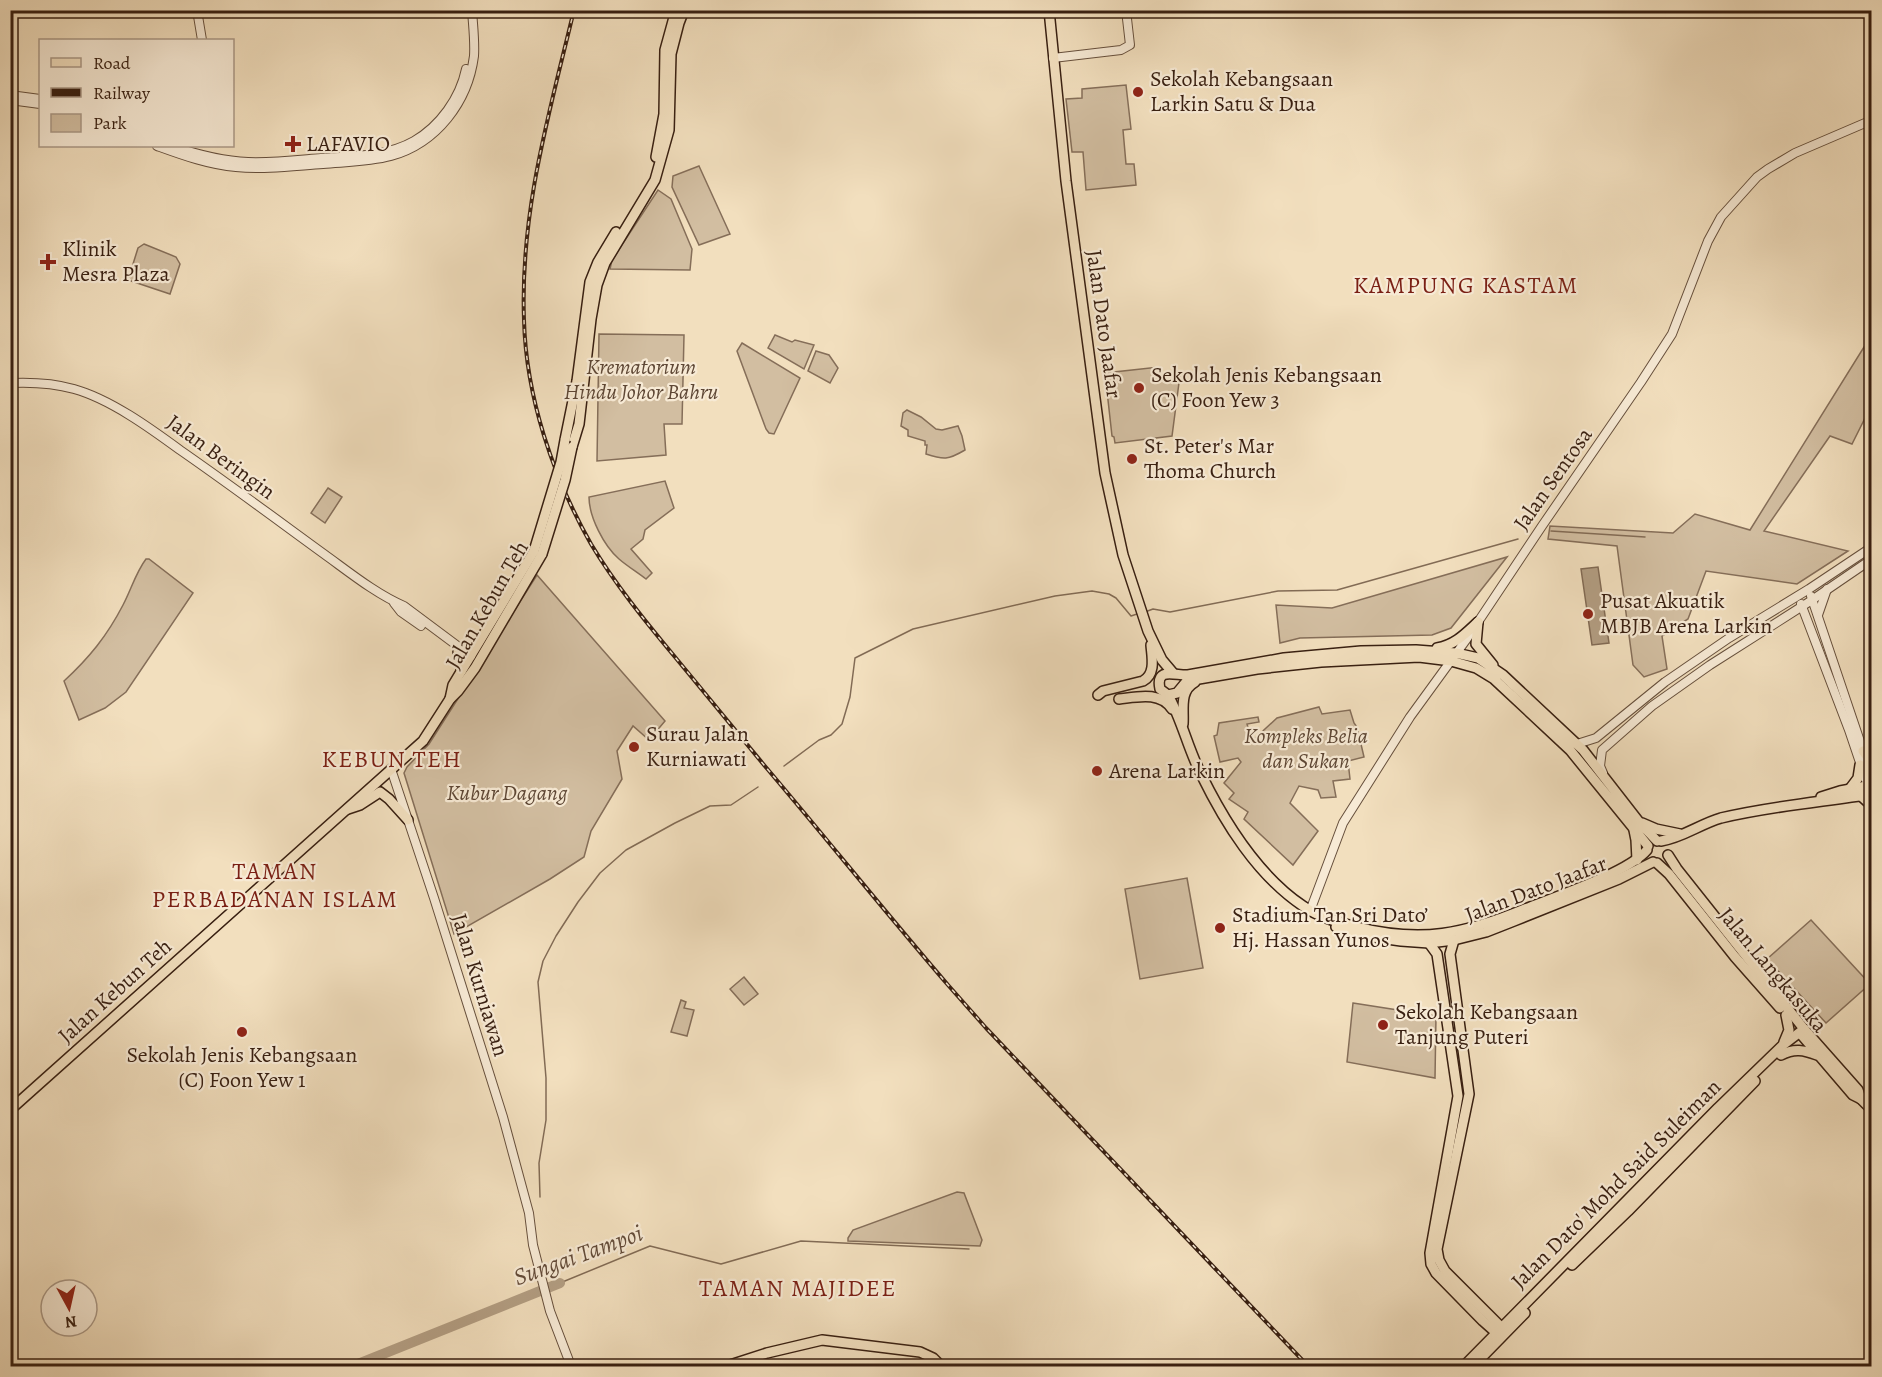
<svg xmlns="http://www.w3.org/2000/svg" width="1882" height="1377" viewBox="0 0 1882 1377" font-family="Alegreya,serif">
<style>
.green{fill:#d2bea1;stroke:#856e59;stroke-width:1.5}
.water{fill:#b39e83;stroke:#826b55;stroke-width:1.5}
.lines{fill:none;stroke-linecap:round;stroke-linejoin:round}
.stream{stroke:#826b55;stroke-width:1.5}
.river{stroke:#b39e83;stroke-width:10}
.minor-casing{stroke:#664f3c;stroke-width:10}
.major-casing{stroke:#381f11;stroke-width:12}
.minor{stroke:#f7ead5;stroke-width:8}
.major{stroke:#f2dfbe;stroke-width:9}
.rail-casing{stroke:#381f11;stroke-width:4}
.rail{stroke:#f7ead5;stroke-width:1.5;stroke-dasharray:4.5;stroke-linecap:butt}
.major-bridge-casing{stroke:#381f11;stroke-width:12;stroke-linecap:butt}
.major-bridge{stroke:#f2dfbe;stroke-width:9}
.poi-dot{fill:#8f2418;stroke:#f7ead5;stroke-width:2}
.labels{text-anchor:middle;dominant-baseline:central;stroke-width:4.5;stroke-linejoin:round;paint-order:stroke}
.poi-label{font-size:22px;fill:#381f11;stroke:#f7ead5;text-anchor:start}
.street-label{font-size:22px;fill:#381f11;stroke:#f7ead5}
.park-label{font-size:22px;font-style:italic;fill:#5e4735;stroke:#f7ead5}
.neighbourhood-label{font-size:24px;letter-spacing:1.5px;fill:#7a1f14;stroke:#f7ead5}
.water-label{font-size:24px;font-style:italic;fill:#634b39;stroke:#f7ead5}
</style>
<rect width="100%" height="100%" fill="#f2dfbe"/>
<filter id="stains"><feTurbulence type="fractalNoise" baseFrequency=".00333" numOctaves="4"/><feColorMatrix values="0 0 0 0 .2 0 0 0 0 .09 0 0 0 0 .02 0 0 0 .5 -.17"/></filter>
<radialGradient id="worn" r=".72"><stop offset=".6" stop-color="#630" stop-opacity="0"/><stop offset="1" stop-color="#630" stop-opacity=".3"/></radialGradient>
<g class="green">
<polygon points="1126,85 1131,129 1123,130 1126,164 1134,164 1136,185 1086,190 1083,152 1072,152 1066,99 1082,98 1082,89"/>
<polygon points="699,166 730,234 699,245 672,187 673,176"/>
<polygon points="658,190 671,199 692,249 690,270 610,269 612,260"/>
<polygon points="144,244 176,257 180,264 170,294 128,280 138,248"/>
<polygon points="599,334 684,335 682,424 664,424 666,455 597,461"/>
<polygon points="775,335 792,342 795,340 814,345 804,369 768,348"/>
<polygon points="742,343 800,378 774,434 769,433 766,429 737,351"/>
<polygon points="1864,347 1871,359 1871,406 1852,444 1830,436 1764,531 1848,551 1797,584 1706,571 1688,619 1662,636 1667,669 1644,677 1633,665 1617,546 1548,539 1550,526 1673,533 1695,514 1750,530"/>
<polygon points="816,351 829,355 838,368 830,383 808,371"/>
<polygon points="1159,367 1161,375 1180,375 1172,436 1115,443 1114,437 1112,436 1105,373"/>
<path d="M907,410L921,417L936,429L942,430L958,426L962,436L965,450C948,460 944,460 926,454L927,445H925V441L908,436V430L901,426L903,413Z"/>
<path d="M665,481L674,508L645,530L643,539L631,549L652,573L646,579C637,572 627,566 619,559C604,546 589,517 589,497Z"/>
<polygon points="328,488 342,497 325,523 311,513"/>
<polygon points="1507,557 1451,628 1432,635 1300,638 1280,643 1276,605 1332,608"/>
<path d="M146,559H149L193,593L126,692L105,708L79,720L64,681C89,658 107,636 123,605C131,590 136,572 146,559Z"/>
<polygon points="537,575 665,721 649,740 633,726 617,751 622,779 591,831 584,857 550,879 454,934 404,773 407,767 429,744"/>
<polygon points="1319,707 1322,714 1350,710 1354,723 1357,727 1364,757 1348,761 1350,779 1333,781 1336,797 1321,798 1318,790 1299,786 1290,803 1318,831 1293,865 1244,819 1248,812 1229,799 1234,793 1224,783 1241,762 1238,758 1220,762 1214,736 1217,735 1219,723 1258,717 1259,722 1247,724 1252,741 1277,718"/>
<polygon points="1187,878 1203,968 1140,979 1125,889"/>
<polygon points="1811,920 1870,984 1826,1023 1767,959"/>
<polygon points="744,977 758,994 744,1005 730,989"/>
<polygon points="681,1000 686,1002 684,1008 694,1010 687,1036 671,1032"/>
<polygon points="1353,1003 1436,1016 1435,1078 1347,1062"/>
<polygon points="957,1192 964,1193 982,1240 980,1246 848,1241 848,1238 853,1230"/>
</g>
<polygon class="water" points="1598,567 1609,643 1592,645 1581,569"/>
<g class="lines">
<g class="stream">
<polyline points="1551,531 1645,537"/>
<polyline points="1145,612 1153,609 1170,612 1278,591 1337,590 1518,539"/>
<polyline points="784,766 819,740 831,735 842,724 850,697 855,658 913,629 1055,596 1092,591 1109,594 1116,598 1131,616 1137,614"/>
<polyline points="540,1197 539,1163 546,1120 546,1078 538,982 543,961 556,936 578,902 600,873 626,850 675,823 710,806 731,805 758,787"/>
<polyline points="560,1283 650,1246 721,1264 801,1241 969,1249"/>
</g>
<polyline class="river" points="353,1366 560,1283"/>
<defs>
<g id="minor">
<polyline points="197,10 202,40"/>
<polyline points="1853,10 1872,16"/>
<polyline points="1053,58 1121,50 1130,45 1126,10"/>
<polyline points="10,95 40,99"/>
<polyline points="10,100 40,104"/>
<path d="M157,146C182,155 209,165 236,167C265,170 294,166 323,164C345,162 369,162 391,156C437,143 468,102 474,56C475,41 473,26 472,10"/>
<path d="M172,146C196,154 222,161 248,162C272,163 297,160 321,158C351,156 386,157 414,141C440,126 460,98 466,69"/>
<path d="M10,383C32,382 53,383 74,389C110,399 150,428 180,450C229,484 276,519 324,554C349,572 376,594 404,606L471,656"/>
<polyline points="1811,596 1872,777"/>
<polyline points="394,603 401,612 421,626"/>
<polyline points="1801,604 1849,730 1869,789"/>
<polyline points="1818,615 1827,589"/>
<polyline points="1577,744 1596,738 1665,682 1729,638 1809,589 1872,547"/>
<polyline points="391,769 434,898 503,1117 529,1213 533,1245 550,1311 571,1366"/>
<polyline points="1603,773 1600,766 1602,750 1652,706 1710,665 1812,600 1872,559"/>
<polyline points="1310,911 1343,823 1410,717 1466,640 1542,526 1641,382 1672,334 1708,241 1721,217 1757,177 1768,169 1795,153 1872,120"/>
</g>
<g id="major">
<polyline points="1049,10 1066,181 1105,473 1123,555 1148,631 1162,660 1173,673"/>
<polyline points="656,157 664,114 665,50 676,10"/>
<polyline points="565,440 577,381 590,282 598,262 616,232"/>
<polyline points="572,447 579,424 591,319 597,285 605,263 655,180 669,130 671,54 679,23 684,10"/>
<polyline points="1478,622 1476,644 1493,665"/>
<path d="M1437,648C1455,645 1465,634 1478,622"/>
<polyline points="458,652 461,662 461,671"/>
<path d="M1098,695L1103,691L1143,681C1156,674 1152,657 1151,645"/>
<path d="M1168,695C1182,720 1188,749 1201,774C1225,823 1257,875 1303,906C1320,918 1338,922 1357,927C1421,943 1465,934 1525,909C1555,897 1629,872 1647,850"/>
<polyline points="450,699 453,685 534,551"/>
<path d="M1119,699C1137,697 1160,691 1172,709"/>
<path d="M1183,724C1184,709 1179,691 1195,682"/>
<polyline points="1863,751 1872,763"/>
<polyline points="1849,790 1858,778 1860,765"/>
<polyline points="1860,795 1872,806"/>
<polyline points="1821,797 1840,791 1872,785"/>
<polyline points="348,809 360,805 380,792 389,799 408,820"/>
<polyline points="1642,823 1656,829 1680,834"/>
<polyline points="1634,830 1636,840 1637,860"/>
<path d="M1661,841C1682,838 1700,824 1721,818C1771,806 1821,802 1872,794"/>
<path d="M1648,846L1570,750L1494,679L1476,668L1451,661L1419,657L1321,662L1257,669L1187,681L1177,693L1168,695L1160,689C1155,666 1176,676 1188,675L1284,658L1361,651L1416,650L1456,653L1478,658L1503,675L1583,750L1639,822L1657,841"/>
<polyline points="1668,855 1677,869 1804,1029 1858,1090 1861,1099 1872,1110"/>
<polyline points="1657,863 1669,874 1735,957 1780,1008"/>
<polyline points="1336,927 1366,936 1401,941 1429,943 1454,940 1486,932 1514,921 1619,879 1653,862"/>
<polyline points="1454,940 1450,954 1469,1094 1437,1249 1439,1260 1445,1271 1505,1331"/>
<polyline points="1429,943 1437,954 1458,1096 1430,1253 1431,1264 1436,1273 1483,1321 1501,1337"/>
<polyline points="1800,1033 1853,1095 1861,1099"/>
<polyline points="1784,1042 1789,1030 1786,1015"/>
<path d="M1781,1055C1794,1048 1804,1050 1817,1055"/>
<polyline points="10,1110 423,741 450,699 458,691 475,668 542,554"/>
<polyline points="1572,1265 1628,1211 1755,1081"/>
<polyline points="1480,1359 1525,1313"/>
<polyline points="727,1366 767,1353 822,1340 920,1352 933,1358 941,1366"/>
<polyline points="1464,1366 1718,1108 1783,1045 1804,1029"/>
</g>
</defs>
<use href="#minor" class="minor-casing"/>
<use href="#major" class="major-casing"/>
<use href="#minor" class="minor"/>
<use href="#major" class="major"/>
<defs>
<path id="rail" d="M574,10C549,114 520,212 524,320C526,397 553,477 591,544C615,584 645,621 675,657C705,693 734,729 764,765C826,838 886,913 948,985L986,1028L1308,1366"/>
</defs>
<use href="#rail" class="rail-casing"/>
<use href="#rail" class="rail"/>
<defs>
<g id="major-bridge">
<polyline points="534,551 561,462 565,440"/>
<polyline points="542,554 565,480 572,447"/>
</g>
</defs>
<use href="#major-bridge" class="major-bridge-casing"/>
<use href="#major-bridge" class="major-bridge"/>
</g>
<g class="poi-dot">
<circle cx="1138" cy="92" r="6"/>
<path d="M290 135h6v6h6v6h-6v6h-6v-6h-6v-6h6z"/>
<path d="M45 253h6v6h6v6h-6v6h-6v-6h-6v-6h6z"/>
<circle cx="1139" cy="388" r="6"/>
<circle cx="1132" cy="459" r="6"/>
<circle cx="1588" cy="614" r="6"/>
<circle cx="634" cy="747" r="6"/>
<circle cx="1097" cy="771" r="6"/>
<circle cx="1220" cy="928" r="6"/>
<circle cx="1383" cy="1025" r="6"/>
<circle cx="242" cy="1032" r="6"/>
</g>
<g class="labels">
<g class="poi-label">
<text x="1150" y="79">Sekolah Kebangsaan<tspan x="1150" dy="25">Larkin Satu &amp; Dua</tspan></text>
<text x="306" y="144">LAFAVIO</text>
<text x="62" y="249">Klinik<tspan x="62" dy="25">Mesra Plaza</tspan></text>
<text x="1151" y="375">Sekolah Jenis Kebangsaan<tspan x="1151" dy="25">(C) Foon Yew 3</tspan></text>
<text x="1144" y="446">St. Peter's Mar<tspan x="1144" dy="25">Thoma Church</tspan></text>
<text x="1600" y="601">Pusat Akuatik<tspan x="1600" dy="25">MBJB Arena Larkin</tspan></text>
<text x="646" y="734">Surau Jalan<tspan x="646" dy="25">Kurniawati</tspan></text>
<text x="1109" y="771">Arena Larkin</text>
<text x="1232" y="915">Stadium Tan Sri Dato’<tspan x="1232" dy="25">Hj. Hassan Yunos</tspan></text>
<text x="1395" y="1012">Sekolah Kebangsaan<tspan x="1395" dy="25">Tanjung Puteri</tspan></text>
<text x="242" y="1055" text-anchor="middle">Sekolah Jenis Kebangsaan<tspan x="242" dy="25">(C) Foon Yew 1</tspan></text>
</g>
<g class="street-label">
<text transform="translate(1104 324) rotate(82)">Jalan Dato Jaafar</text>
<text transform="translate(221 457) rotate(36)">Jalan Beringin</text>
<text transform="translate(1553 479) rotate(-55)">Jalan Sentosa</text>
<text transform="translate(487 605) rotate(-60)">Jalan Kebun Teh</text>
<text transform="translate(1536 889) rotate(-21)">Jalan Dato Jaafar</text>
<text transform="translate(1773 970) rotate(50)">Jalan Langkasuka</text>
<text transform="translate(480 985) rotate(73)">Jalan Kurniawan</text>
<text transform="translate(115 991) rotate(-42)">Jalan Kebun Teh</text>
<text transform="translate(1616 1184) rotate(-45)">Jalan Dato' Mohd Said Suleiman</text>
</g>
<g class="park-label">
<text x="641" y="367">Krematorium<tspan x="641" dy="25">Hindu Johor Bahru</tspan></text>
<text x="1306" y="736">Kompleks Belia<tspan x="1306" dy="25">dan Sukan</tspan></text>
<text x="507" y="793">Kubur Dagang</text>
</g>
<g class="neighbourhood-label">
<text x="1466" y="285">KAMPUNG KASTAM</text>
<text x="392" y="759">KEBUN TEH</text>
<text x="275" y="871">TAMAN<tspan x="275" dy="28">PERBADANAN ISLAM</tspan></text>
<text x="798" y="1288">TAMAN MAJIDEE</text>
</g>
<g class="water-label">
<text transform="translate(578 1255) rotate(-20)">Sungai Tampoi</text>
</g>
</g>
<rect width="1882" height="1377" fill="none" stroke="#f2dfbe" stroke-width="36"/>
<rect x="12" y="12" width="1858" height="1353" fill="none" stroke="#381f11" stroke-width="3"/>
<rect x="18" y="18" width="1846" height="1341" fill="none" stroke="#381f11" stroke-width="1.5"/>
<rect x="39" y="39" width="195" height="108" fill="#f7ead5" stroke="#ab9987" stroke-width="1.5"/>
<rect x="51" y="58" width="30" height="9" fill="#f2dfbe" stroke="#ab9987" stroke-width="1.5"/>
<text x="93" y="69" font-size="18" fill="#381f11">Road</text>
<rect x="51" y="88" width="30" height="9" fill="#381f11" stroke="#ab9987" stroke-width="1.5"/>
<text x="93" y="99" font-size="18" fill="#381f11">Railway</text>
<rect x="51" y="114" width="30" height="18" fill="#d2bea1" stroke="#ab9987" stroke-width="1.5"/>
<text x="93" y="129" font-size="18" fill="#381f11">Park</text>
<g transform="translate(69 1308) rotate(172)"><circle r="28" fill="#f7ead5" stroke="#ab9987" stroke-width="1.5"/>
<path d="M0-4.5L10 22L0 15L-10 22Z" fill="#8f2418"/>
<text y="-9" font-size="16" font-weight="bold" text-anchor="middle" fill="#381f11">N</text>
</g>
<rect width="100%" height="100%" filter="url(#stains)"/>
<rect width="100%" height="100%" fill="url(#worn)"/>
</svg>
